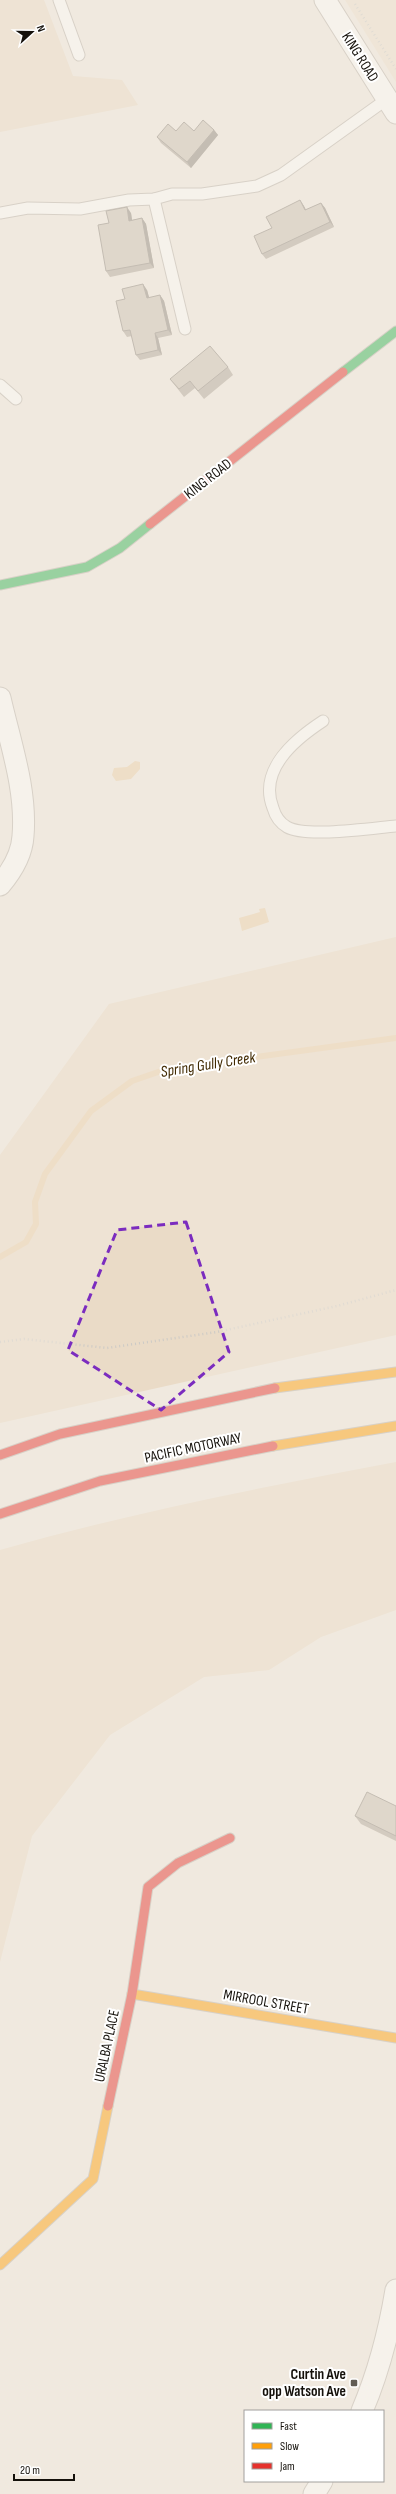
<svg xmlns="http://www.w3.org/2000/svg" width="396" height="2494" viewBox="0 0 396 2494" font-family="'Sofia Sans Condensed',sans-serif">
<style>
.built{fill:#eee1cf}
.green{fill:#eadbc7}
.water{fill:#ead0ab}
.lines{fill:none;stroke-linecap:round;stroke-linejoin:round}
.stream{stroke:#ead0ab;stroke-width:6}
.lane-casing{stroke:#bab4ac;stroke-width:13}
.street-casing{stroke:#bab4ac;stroke-width:23}
.fast-casing{stroke:#bab4ac;stroke-width:11}
.slow-casing{stroke:#bab4ac;stroke-width:11}
.jam-casing{stroke:#bab4ac;stroke-width:11}
.path{stroke:#cccac6;stroke-width:2.5;stroke-dasharray:1 3;stroke-linecap:butt}
.lane{stroke:#fdfcfa;stroke-width:11}
.street{stroke:#fdfcfa;stroke-width:21}
.fast{stroke:#30b455;stroke-width:9}
.slow{stroke:#ff9f0a;stroke-width:9}
.jam{stroke:#e5322d;stroke-width:9}
.wall{fill:#afa69b}
.shaded-wall{fill:#8e877e}
.building{fill:#cbc1b4;stroke:#8e877e}
.marked{fill:none;stroke:#7b2cbf;stroke-width:3;stroke-dasharray:8 5;stroke-linejoin:round}
.poi-dot{fill:#625d55;stroke:#fff;stroke-width:1.5}
.labels{text-anchor:middle;dominant-baseline:central;stroke-width:4;stroke-linejoin:round;paint-order:stroke}
.street-label{font-size:15px;fill:#15110b;stroke:#fff}
.poi-label{font-size:15px;font-weight:bold;fill:#15110b;stroke:#fff;text-anchor:end}
.water-label{font-size:16px;font-style:italic;fill:#402901;stroke:#fff}
</style>
<rect width="100%" height="100%" fill="#f0e9df"/>
<polygon class="built" points="345,0 396,0 396,82"/>
<g class="green">
<polygon points="0,0 44,0 73,76 122,80 138,105 0,132"/>
<polygon points="396,937 396,1335 0,1423 0,1155 109,1004"/>
<path d="M396,1462V1610L321,1637L269,1670L204,1677L110,1735L32,1836L0,1962V1550C130,1513 263,1487 396,1462Z"/>
</g>
<g class="water">
<polygon points="135,761 140,762 140,769 131,779 116,781 112,775 114,768 127,767"/>
<polygon points="265,908 269,922 242,931 239,918 260,912 259,909"/>
</g>
<g class="lines">
<polyline class="stream" points="0,1257 26,1242 36,1224 35,1202 45,1174 91,1111 132,1081 167,1069 396,1038"/>
<defs>
<g id="lane">
<polyline points="59,0 79,55"/>
<polyline points="154,199 185,329"/>
<polyline points="0,213 28,208 80,209 129,200 154,199 172,194 202,194 257,186 281,175 387,99"/>
<polyline points="0,385 16,399"/>
<path d="M323,721C294,740 258,770 273,808C275,815 280,823 287,827C306,838 373,828 396,826"/>
</g>
<g id="street">
<polyline points="325,0 396,113"/>
<path d="M0,698C10,742 27,790 23,836C22,854 11,872 0,885"/>
<path d="M362,2411C379,2371 389,2332 396,2290"/>
<polyline points="314,2494 322,2481"/>
</g>
<g id="fast">
<polyline points="343,372 396,331"/>
<polyline points="0,585 87,567 120,548 150,524"/>
</g>
<g id="slow">
<polyline points="275,1388 396,1372"/>
<polyline points="273,1446 396,1426"/>
<polyline points="132,1994 396,2038"/>
<polyline points="0,2265 93,2179 108,2106"/>
</g>
<g id="jam">
<polyline points="150,524 343,372"/>
<polyline points="0,1455 60,1434 275,1388"/>
<polyline points="0,1514 100,1481 273,1446"/>
<polyline points="108,2106 132,1994 148,1887 178,1863 230,1838"/>
</g>
</defs>
<use href="#lane" class="lane-casing"/>
<use href="#street" class="street-casing"/>
<use href="#fast" class="fast-casing"/>
<use href="#slow" class="slow-casing"/>
<use href="#jam" class="jam-casing"/>
<g class="path">
<polyline points="355,4 396,69"/>
<polyline points="0,1342 24,1339 107,1348 217,1332 337,1306 396,1290"/>
</g>
<use href="#lane" class="lane"/>
<use href="#street" class="street"/>
<use href="#fast" class="fast"/>
<use href="#slow" class="slow"/>
<use href="#jam" class="jam"/>
</g>
<g class="wall">
<polygon points="214,130 218,135 191,168 161,143 157,137 176,131"/>
<polygon points="300,200 306,210 321,203 325,208 334,227 266,259 262,254 272,228"/>
<polygon points="131,213 132,220 142,218 146,224 154,268 110,277 106,271 109,223"/>
<polygon points="147,290 149,298 160,295 164,301 172,335 158,338 162,355 140,360 136,355 132,336 127,337 123,331"/>
<polygon points="228,367 233,375 204,399 195,388 184,397 170,379"/>
<polygon points="396,1806 396,1841 361,1824 355,1816"/>
</g>
<g class="shaded-wall">
<polygon points="214,130 218,135 191,168 187,162"/>
<polygon points="300,200 304,206 309,216 305,210"/>
<polygon points="321,203 325,208 334,227 330,222"/>
<polygon points="127,207 131,213 133,227 129,221"/>
<polygon points="142,218 146,224 154,268 150,263"/>
<polygon points="143,284 147,290 151,304 147,298"/>
<polygon points="160,295 164,301 172,335 168,330"/>
<polygon points="155,333 158,338 162,355 158,350"/>
</g>
<g class="building">
<polygon points="203,120 214,130 187,162 157,137 168,124 176,131 184,122 194,131"/>
<polygon points="300,200 305,210 321,203 330,222 262,254 254,236 272,228 266,217"/>
<polygon points="127,207 129,221 142,218 150,263 106,271 98,225 109,223 106,211"/>
<polygon points="143,284 147,298 160,295 168,330 155,333 158,350 136,355 130,330 123,331 116,301 125,299 122,289"/>
<polygon points="210,346 228,367 198,391 190,381 179,389 170,379"/>
<polygon points="367,1792 396,1806 396,1836 355,1816"/>
</g>
<path d="M0 0H396V2494H0ZM186,1222L229,1352L161,1410L68,1350L117,1230Z" fill="#f0e9df" fill-opacity=".55" fill-rule="evenodd"/>
<path class="marked" d="M186,1222L229,1352L161,1410L68,1350L117,1230Z"/>
<rect class="poi-dot" x="350" y="2379" width="8" height="8" rx="2"/>
<g class="labels">
<g class="street-label">
<text transform="translate(360 57) rotate(58)">KING ROAD</text>
<text transform="translate(208 479) rotate(-38)">KING ROAD</text>
<text transform="translate(193 1448) rotate(-12)">PACIFIC MOTORWAY</text>
<text transform="translate(266 2002) rotate(10)">MIRROOL STREET</text>
<text transform="translate(107 2046) rotate(-78)">URALBA PLACE</text>
</g>
<g class="poi-label">
<text x="346" y="2374">Curtin Ave<tspan x="346" dy="17">opp Watson Ave</tspan></text>
</g>
<g class="water-label">
<text transform="translate(208 1065) rotate(-9)">Spring Gully Creek</text>
</g>
</g>
<rect x="244" y="2410" width="140" height="72" fill="#ffffff" stroke="#a1a09d"/>
<rect x="252" y="2423" width="20" height="6" fill="#30b455" stroke="#a1a09d"/>
<text x="280" y="2430" font-size="12" fill="#15110b">Fast</text>
<rect x="252" y="2443" width="20" height="6" fill="#ff9f0a" stroke="#a1a09d"/>
<text x="280" y="2450" font-size="12" fill="#15110b">Slow</text>
<rect x="252" y="2463" width="20" height="6" fill="#e5322d" stroke="#a1a09d"/>
<text x="280" y="2470" font-size="12" fill="#15110b">Jam</text>
<g transform="translate(32 32) rotate(69)" stroke="#ffffff" stroke-width="3" paint-order="stroke">
<path d="M0-3L7 15L0 10L-7 15Z" fill="#15110b"/>
<text y="-6" font-size="11" font-weight="bold" text-anchor="middle" fill="#15110b">N</text>
</g>
<path d="M14 2474v6h60v-6" fill="none" stroke="#15110b" stroke-width="2"/>
<text x="20" y="2474" font-size="12" fill="#15110b" stroke="#ffffff" stroke-width="3" paint-order="stroke">20 m</text>
</svg>
